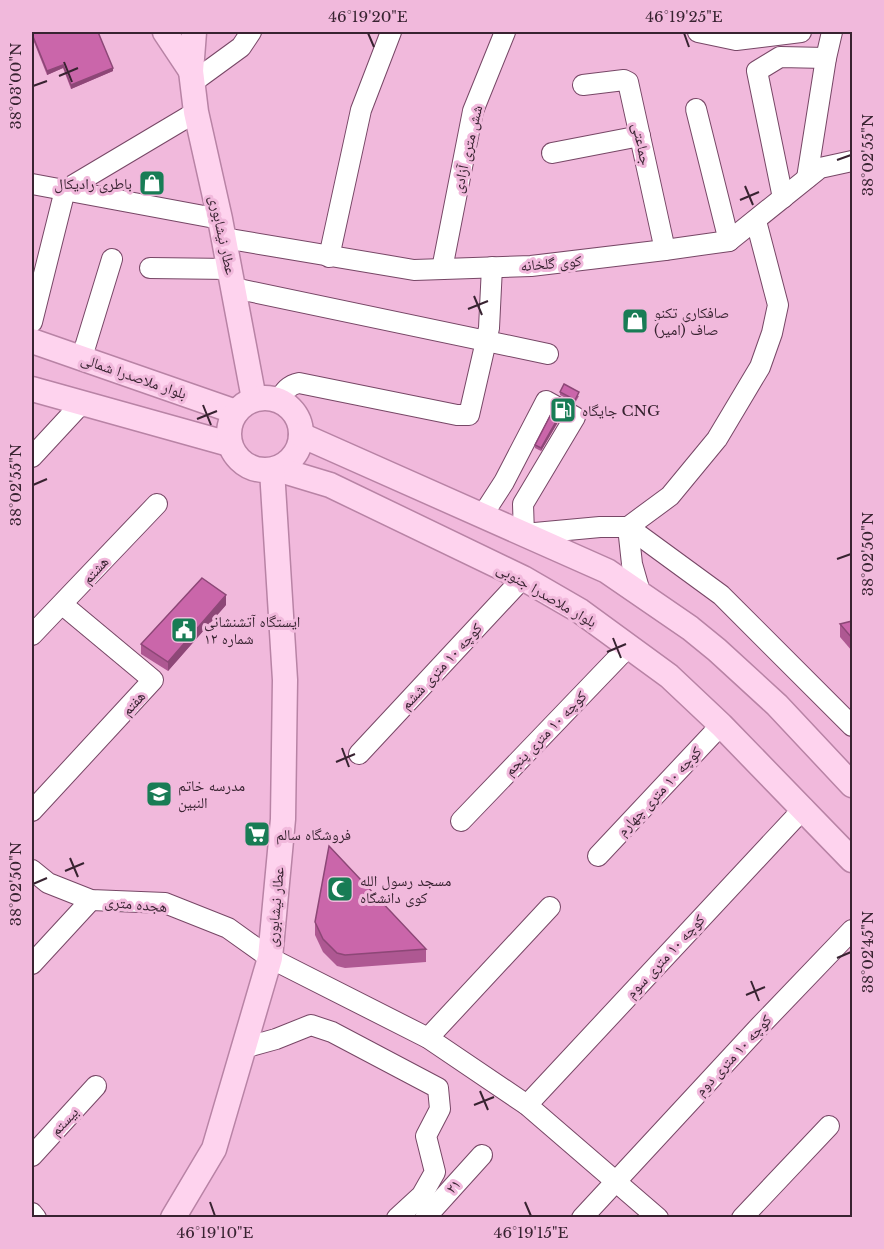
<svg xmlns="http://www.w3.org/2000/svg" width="884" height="1249" viewBox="0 0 884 1249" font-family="'Libre Baskerville','Noto Naskh Arabic',serif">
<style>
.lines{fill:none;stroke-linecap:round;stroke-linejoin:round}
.minor-casing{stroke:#774766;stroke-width:22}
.major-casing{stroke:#b883a5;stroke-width:27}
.minor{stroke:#fff;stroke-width:20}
.major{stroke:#fed3ee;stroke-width:24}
.wall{fill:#ae5892}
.shaded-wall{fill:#8d4777}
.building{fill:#ca66aa;stroke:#8d4777;stroke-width:1.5}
.ticks{fill:none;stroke:#382331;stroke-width:2}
.labels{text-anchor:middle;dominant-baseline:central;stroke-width:6;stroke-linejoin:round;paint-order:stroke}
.street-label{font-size:15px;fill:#382331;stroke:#f1b9dc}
.poi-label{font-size:15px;fill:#382331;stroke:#f1b9dc;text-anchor:start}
.neatline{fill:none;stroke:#382331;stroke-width:2}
.ticks-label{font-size:15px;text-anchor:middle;fill:#382331}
</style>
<rect width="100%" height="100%" fill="#f1b9dc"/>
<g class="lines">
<defs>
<g id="minor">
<polyline points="698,32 736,40 801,32"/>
<polyline points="193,82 241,47 251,32"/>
<polyline points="583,85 624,80 628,82 665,250"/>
<polyline points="696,109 729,241"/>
<polyline points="552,153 640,136"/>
<polyline points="807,178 826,58 832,32"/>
<polyline points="32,184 220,219"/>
<polyline points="783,198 757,71 780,57 826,58"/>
<polyline points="756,221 778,305 772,333 760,367 717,439 670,496 628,527 721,595 852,726"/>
<polyline points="224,238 414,270 531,266 665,250 729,241 820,168 852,161"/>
<polyline points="329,257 361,110 391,32"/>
<polyline points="150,268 230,269"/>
<polyline points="442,269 473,111 505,32"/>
<polyline points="234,288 548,354"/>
<polyline points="32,322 65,190 196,112"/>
<polyline points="82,357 112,259"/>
<path d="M278,401C284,392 288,385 299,383L457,415H469L489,328L492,267"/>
<polyline points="32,457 83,402"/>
<polyline points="482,516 504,482 546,401 575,417 523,504 524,534 600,527 628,527 632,564 640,592"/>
<polyline points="32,635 157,504"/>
<polyline points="359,754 523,578"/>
<polyline points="32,811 153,680 63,605"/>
<polyline points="461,821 629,646"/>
<polyline points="598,856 721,725"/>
<polyline points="32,870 48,883 91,900 165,903 228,928 270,958 428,1038 527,1105 658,1218"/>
<polyline points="32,964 91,900"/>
<polyline points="428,1038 550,907"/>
<polyline points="244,1048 276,1039 311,1025 332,1032 438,1088 440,1109 426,1136 435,1172 422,1195 397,1218"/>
<polyline points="527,1105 804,808"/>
<polyline points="32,1156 96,1086"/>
<polyline points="32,1213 36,1218"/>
<polyline points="425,1218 482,1155"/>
<polyline points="582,1218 759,1027 852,930"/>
<polyline points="742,1218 829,1126"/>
</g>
<g id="major">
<polyline points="165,32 191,71"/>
<polyline points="194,32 191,71 196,112 220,219 254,399"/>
<polyline points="32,341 236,412"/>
<polyline points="32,389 229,444"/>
<circle cx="265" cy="434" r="36"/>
<polyline points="301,435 607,571 690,628 717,650 777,705 852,785"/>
<polyline points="277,469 330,485 523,578 580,611 669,676 721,725 852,860"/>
<polyline points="173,1218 214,1149 270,958 283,819 285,680 272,470"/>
</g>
</defs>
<use href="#minor" class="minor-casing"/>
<use href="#major" class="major-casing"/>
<use href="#minor" class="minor"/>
<use href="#major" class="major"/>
</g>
<g class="wall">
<polygon points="32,32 113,71 71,89 63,68 47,75 32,37"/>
<polygon points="560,392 579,396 575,403 560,395"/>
<polygon points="558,422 541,451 535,448 535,445"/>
<polygon points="226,605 168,671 141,654 141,644"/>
<polygon points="852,621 852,651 840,637 840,624"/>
<polygon points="315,922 426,949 426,962 345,968 337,966 323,952 315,935"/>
</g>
<g class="shaded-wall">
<polygon points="63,65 63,68 47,75 47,71"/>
<polygon points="113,68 113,71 71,89 71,85"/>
<polygon points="558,418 558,422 541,451 541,448"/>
<polygon points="226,595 226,605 168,671 168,662"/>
</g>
<g class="building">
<polygon points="32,32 98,32 113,68 71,85 63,65 47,71 32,34"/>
<polygon points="564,384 579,392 575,400 560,392"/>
<polygon points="551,414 558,418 541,448 535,445"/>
<polygon points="202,578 226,595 168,662 141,644"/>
<polygon points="852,621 852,638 840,624"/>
<polygon points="329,846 426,949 345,955 337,953 323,939 315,922"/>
</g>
<path class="ticks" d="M368,33L374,47M684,33L689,47M64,62L72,82M59,76L78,68M33,86L47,81M837,160L851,155M745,186L753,205M740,200L759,192M474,296L482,315M468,309L488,301M203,405L211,425M197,419L217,411M33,485L47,479M837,559L851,554M613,638L621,658M607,652L626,644M342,748L349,767M336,762L355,754M70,858L78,877M65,871L84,863M33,884L47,878M837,958L851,952M751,981L759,1001M746,995L765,987M480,1091L488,1110M474,1105L494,1097M210,1202L215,1216M525,1202L531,1216"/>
<defs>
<symbol id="shop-square" viewBox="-11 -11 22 22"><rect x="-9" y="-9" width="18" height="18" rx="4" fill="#187c55" stroke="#f1b9dc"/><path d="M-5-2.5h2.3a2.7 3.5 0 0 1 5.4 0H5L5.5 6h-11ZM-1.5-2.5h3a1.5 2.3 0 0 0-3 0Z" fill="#fff"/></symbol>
<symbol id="fuel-square" viewBox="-11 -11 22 22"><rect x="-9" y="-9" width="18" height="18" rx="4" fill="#187c55" stroke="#f1b9dc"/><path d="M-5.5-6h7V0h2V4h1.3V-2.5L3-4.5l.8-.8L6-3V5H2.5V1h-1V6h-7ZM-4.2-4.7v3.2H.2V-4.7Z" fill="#fff"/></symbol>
<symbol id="civic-square" viewBox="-11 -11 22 22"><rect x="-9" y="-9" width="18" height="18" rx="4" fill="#187c55" stroke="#f1b9dc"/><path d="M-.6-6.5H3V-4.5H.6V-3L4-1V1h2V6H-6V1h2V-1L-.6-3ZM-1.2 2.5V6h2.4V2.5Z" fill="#fff"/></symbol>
<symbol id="school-square" viewBox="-11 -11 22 22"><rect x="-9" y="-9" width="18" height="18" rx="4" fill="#187c55" stroke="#f1b9dc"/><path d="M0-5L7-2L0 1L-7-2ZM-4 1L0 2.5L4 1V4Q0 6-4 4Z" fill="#fff"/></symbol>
<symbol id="supermarket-square" viewBox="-11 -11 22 22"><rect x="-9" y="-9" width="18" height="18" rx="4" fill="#187c55" stroke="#f1b9dc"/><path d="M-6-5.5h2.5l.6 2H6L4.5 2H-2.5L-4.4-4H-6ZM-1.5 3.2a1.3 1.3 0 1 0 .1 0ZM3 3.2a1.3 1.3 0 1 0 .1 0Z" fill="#fff"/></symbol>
<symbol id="mosque-square" viewBox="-11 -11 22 22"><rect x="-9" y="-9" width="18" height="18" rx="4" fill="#187c55" stroke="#f1b9dc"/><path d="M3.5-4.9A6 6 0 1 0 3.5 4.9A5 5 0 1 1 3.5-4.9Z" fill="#fff"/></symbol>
</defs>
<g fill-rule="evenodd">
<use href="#shop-square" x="137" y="168" width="30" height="30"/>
<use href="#shop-square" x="620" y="306" width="30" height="30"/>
<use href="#fuel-square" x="548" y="395" width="30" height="30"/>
<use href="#civic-square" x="169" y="615" width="30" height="30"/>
<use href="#school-square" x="144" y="779" width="30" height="30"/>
<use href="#supermarket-square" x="242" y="819" width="30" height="30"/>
<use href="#mosque-square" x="325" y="874" width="30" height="30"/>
</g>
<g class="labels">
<g class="street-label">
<text transform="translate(642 144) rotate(78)">جماعتی</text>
<text transform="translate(467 149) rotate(-77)">شش متری آزادی</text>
<text transform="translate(223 235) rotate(78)">عطار نیشابوری</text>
<text transform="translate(551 263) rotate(-5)">کوی گلخانه</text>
<text transform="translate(134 376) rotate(19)">بلوار ملاصدرا شمالی</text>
<text transform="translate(95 570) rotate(-47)">هشتم</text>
<text transform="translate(547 595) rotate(30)">بلوار ملاصدرا جنوبی</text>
<text transform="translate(441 666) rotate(-47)">کوچه ۱۰ متری ششم</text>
<text transform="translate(133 703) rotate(-47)">هفتم</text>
<text transform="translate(545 733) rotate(-46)">کوچه ۱۰ متری پنجم</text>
<text transform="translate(659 791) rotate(-47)">کوچه ۱۰ متری چهارم</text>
<text transform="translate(136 904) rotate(5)">هجده متری</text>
<text transform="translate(275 907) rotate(-85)">عطار نیشابوری</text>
<text transform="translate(665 956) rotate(-47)">کوچه ۱۰ متری سوم</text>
<text transform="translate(733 1055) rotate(-47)">کوچه ۱۰ متری دوم</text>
<text transform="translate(64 1121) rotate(-47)">بیستم</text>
<text transform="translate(453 1186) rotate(-48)">۲۱</text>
</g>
<g class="poi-label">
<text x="132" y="183" text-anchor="end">باطری رادیکال</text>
<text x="654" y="312">صافکاری تکنو<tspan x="654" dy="17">صاف (امیر)</tspan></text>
<text x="582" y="410">جایگاه CNG</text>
<text x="204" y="621">ایستگاه آتشنشانی<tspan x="204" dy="17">شماره ۱۲</tspan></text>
<text x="178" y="785">مدرسه خاتم<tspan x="178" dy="17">النبین</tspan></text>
<text x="276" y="834">فروشگاه سالم</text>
<text x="360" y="880">مسجد رسول الله<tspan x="360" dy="17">کوی دانشگاه</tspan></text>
</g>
</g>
<rect width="884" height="1249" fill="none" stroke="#f1b9dc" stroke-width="66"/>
<rect x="33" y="33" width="818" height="1183" class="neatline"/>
<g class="ticks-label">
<text x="368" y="22">46°19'20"E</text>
<text x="684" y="22">46°19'25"E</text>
<text transform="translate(16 86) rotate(-90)" y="5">38°03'00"N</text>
<text transform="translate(868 155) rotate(-90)" y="5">38°02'55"N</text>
<text transform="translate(16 485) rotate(-90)" y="5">38°02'55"N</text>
<text transform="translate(868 554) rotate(-90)" y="5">38°02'50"N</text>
<text transform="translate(16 884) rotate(-90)" y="5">38°02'50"N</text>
<text transform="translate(868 952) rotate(-90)" y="5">38°02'45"N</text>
<text x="215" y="1238">46°19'10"E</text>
<text x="531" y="1238">46°19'15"E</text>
</g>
</svg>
